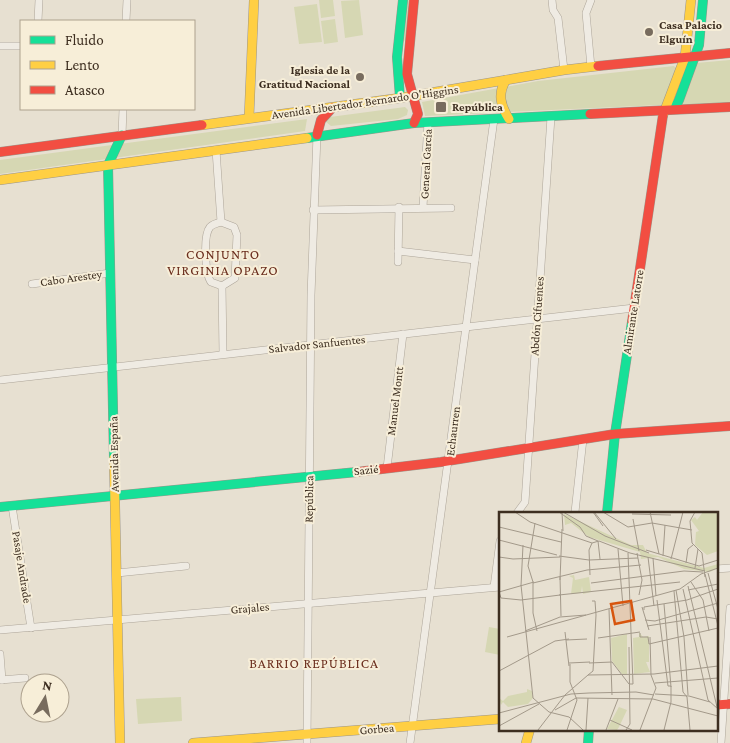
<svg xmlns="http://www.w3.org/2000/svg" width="730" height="743" viewBox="0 0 730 743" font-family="'Crimson Pro',serif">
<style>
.green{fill:#d6d7b3}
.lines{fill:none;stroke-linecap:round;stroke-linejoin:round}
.street-casing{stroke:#ada599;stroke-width:8}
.fast-casing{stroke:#9c958a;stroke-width:10}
.slow-casing{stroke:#9c958a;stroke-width:10}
.jam-casing{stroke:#9c958a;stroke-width:10}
.street{stroke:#efebe3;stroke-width:7}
.fast{stroke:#16e098;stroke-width:9}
.slow{stroke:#ffcf43;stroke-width:9}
.jam{stroke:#f24e42;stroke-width:9}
.poi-dot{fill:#786c5e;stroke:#f7eed8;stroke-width:2}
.labels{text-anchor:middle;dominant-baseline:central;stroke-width:4;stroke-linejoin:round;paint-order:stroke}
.poi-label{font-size:12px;font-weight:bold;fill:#3d2e20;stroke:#f7eed8;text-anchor:start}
.street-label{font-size:12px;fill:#3d2e20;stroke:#f7eed8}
.neighbourhood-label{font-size:14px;letter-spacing:1px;fill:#6b2e1e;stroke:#f7eed8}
.inset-road{fill:none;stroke:#a3998a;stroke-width:1}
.view{fill:#d7550e;fill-opacity:0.15;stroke:#d7550e;stroke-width:2.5}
.inset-edge{fill:none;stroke:#3d2e20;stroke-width:2.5}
</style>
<rect width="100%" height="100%" fill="#e7e0d1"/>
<g class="green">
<polygon points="319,0 333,0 335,16 321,18"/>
<polygon points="359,0 363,35 345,38 341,1"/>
<polygon points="406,0 410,0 406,39 404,41"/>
<polygon points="317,4 322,42 299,44 294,7"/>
<polygon points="335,19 338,42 324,44 321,21"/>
<polygon points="730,60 730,103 681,106 696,63"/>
<polygon points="674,66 677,69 664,104 660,105 425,116 422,102 538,81"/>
<polygon points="405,107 408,110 407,115 398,119 331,126 326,122 330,117"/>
<polygon points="307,119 305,131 0,174 0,160"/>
<polygon points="489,627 500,629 500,655 485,652"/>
<polygon points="181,697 182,721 138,724 136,699"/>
</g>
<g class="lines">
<defs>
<g id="street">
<polyline points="552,0 553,10 558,18 564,70"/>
<polyline points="591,0 586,13 591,67"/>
<polyline points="38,21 39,0"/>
<polyline points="126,21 127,0"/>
<polyline points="0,46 21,46"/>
<polyline points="122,135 123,109"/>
<polyline points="216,150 221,222"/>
<polyline points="423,207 428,122"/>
<polyline points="313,210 451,208"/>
<path d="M221,222L234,227L237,235L235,278L222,286L211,282C205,274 203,235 210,227C213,224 217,223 221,222Z"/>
<polyline points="398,251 475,260"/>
<polyline points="398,262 399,207"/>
<polyline points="32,284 110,273"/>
<polyline points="222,286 223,354"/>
<polyline points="0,380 634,308"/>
<polyline points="387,468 403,334"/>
<polyline points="12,506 31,628"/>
<polyline points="575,512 583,439"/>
<polyline points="517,513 525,502 551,117"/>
<polyline points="716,569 730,568"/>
<polyline points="117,573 186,566"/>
<polyline points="494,587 500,541"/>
<polyline points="0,630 500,587"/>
<polyline points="0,654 2,680"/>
<polyline points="0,680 25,678"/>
<polyline points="307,743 311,295 317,135"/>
<polyline points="410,743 494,119"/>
<polyline points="721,743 730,608"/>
</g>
<g id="fast">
<polyline points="400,98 397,57 403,0"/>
<polyline points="667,110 677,104 679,100 699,45 703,0"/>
<polyline points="307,138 414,123 590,114"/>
<polyline points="114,458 108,165 122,135"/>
<polyline points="0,507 357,472"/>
<polyline points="607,513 615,434 632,322"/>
<polyline points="588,743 589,729"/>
</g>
<g id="slow">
<path d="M506,80C497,94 501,106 509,119"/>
<polyline points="663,115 685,57 691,0"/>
<polyline points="249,118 254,0"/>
<polyline points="202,125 400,98 564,70 598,66"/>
<polyline points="0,180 307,138"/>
<polyline points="114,458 120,743"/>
<polyline points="193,743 500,719"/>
<polyline points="526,743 530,729"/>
</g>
<g id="jam">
<polyline points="598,66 730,53"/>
<polyline points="413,96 407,74 414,0"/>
<polyline points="413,96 418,114 414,123"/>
<polyline points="590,114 730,107"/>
<polyline points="317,135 321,120 332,108"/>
<polyline points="0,152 202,125"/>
<polyline points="632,322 663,115"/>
<polyline points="357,472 441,462 615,434 730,426"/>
<polyline points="716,705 730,704"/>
</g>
</defs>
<use href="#street" class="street-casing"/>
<use href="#fast" class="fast-casing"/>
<use href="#slow" class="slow-casing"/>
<use href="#jam" class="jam-casing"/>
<use href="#street" class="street"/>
<use href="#fast" class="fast"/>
<use href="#slow" class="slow"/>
<use href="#jam" class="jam"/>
</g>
<g class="poi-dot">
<circle cx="649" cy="32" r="5"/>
<circle cx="360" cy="77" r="5"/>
<rect x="435" y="101" width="12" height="12" rx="2.5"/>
</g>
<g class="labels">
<g class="poi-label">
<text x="659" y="25">Casa Palacio<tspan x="659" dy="14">Elguín</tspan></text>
<text x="350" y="70" text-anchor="end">Iglesia de la<tspan x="350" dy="14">Gratitud Nacional</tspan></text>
<text x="452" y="107">República</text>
</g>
<g class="street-label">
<text transform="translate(365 102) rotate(-8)">Avenida Libertador Bernardo O'Higgins</text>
<text transform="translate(426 164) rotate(-87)">General García</text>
<text transform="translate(71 278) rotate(-8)">Cabo Arestey</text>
<text transform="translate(633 312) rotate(-81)">Almirante Latorre</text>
<text transform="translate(537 316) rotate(-86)">Abdón Cifuentes</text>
<text transform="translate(317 344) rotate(-6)">Salvador Sanfuentes</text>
<text transform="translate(395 401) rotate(-83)">Manuel Montt</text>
<text transform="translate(453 431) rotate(-83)">Echaurren</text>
<text transform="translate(114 454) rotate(-91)">Avenida España</text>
<text transform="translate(366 470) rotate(-6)">Sazié</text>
<text transform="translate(309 499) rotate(-89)">República</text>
<text transform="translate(22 567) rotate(81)">Pasaje Andrade</text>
<text transform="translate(250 608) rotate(-5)">Grajales</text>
<text transform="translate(377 729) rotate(-5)">Gorbea</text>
</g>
<g class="neighbourhood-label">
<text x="223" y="254">CONJUNTO<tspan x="223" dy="16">VIRGINIA OPAZO</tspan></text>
<text x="314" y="663">BARRIO REPÚBLICA</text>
</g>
</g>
<g transform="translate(499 512)">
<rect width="219" height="219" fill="#e7e0d1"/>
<path d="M204,0H219V39L208,43L196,33L197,20L200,19L192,8L196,5L198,8ZM65,2L132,33H144L148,41L205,56L219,52V56L211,60L185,57L159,45L142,47L141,40L90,25L72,11L66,13ZM75,63L76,68L90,65L92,80L84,82L83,74L82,81L72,82L74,66L70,64ZM140,120L144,125L150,124V150H147L151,160L135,162L134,126L140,125ZM128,122V162H123L113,149L112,126ZM28,177L33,179L34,186L29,192L9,195L4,190L2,193L0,186L4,189L9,184L28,180ZM122,191L120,195L128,198L120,215L118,218L108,217Z" fill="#d6d7b3"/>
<path class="inset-road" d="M16,0L31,10L93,31M60,0L81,15L87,24L99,29L101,47M63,0L64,19M64,0L106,24L150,41M94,0L104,14M95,0L117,27M104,0L129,15L153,11L193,18M151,0L160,42M196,0L191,9L193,31L203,41L206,65M133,2L172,3M134,7L140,39M36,11L29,54L34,70V101L38,119M0,15L62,30M0,28L58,43M93,31L100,29L131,41L206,59M119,37L124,94M147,38L200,54L219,48M129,41L134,172H130M138,41L143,68L140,83M60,44L90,48L139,46M164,44L166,13M0,45L14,47L61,45M149,45L155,94M154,46L157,84M172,47L184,0M187,51L189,37L194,33M196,56L199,37M209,61L219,97M206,62L219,114M91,63L90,38L93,31M61,65L62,104M61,68L63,17M192,70L204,88L210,119M34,71L88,58L142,53M92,71L185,59L204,60M22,73L34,186L50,200L70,205L84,218M22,74L24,33M189,74L218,195M184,77L209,188L219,197M177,78L185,125L189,183M189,78L219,72M175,79L184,180L188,185L191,218M0,80L35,70M0,80L2,86L22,88M60,83L181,70M22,88L61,83M158,88L169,174H172V190L165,218M165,92L172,175M143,95L150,118M110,97L113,183M145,98V95L188,88L219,77M146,108L156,109L219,91M148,114L207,105L219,107M26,119L61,105L87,103M66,120L70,154M141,121V125H149L150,132L219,116M8,125L181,77L202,62L219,56M99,126L141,120M67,128L88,127M70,151L91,150M90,151L113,150L130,172M0,159L56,129L70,127M89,163L94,159L97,103L96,89H93M156,171L219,166M90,181L137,180L155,183M156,182L190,184L211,190M56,198L77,186L154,187L219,204M0,201L72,182L90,181M111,208L133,218M0,214L40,192M39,218L66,183L89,163L155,162L219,154M68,218L78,188L71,170V152M87,218L89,186M107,218L119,187M127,218L131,212L130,135M141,218L157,176L152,163L151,125"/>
<path class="view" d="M132,89L135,108L116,112L112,92Z"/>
<rect width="219" height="219" class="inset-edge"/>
</g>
<rect x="20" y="20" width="175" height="90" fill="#f7eed8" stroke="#ada18e"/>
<rect x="30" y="36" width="25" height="8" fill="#16e098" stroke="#ada18e"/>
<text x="65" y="45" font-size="15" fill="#3d2e20">Fluido</text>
<rect x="30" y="61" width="25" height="8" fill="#ffcf43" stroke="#ada18e"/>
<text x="65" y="70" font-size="15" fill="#3d2e20">Lento</text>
<rect x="30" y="86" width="25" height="8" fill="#f24e42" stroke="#ada18e"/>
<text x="65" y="95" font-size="15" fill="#3d2e20">Atasco</text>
<g transform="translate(45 698) rotate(10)"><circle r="24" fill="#f7eed8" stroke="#ada18e"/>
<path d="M0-4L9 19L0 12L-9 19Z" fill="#786c5e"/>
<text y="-8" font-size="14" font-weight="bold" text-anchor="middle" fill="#3d2e20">N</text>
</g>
</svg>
